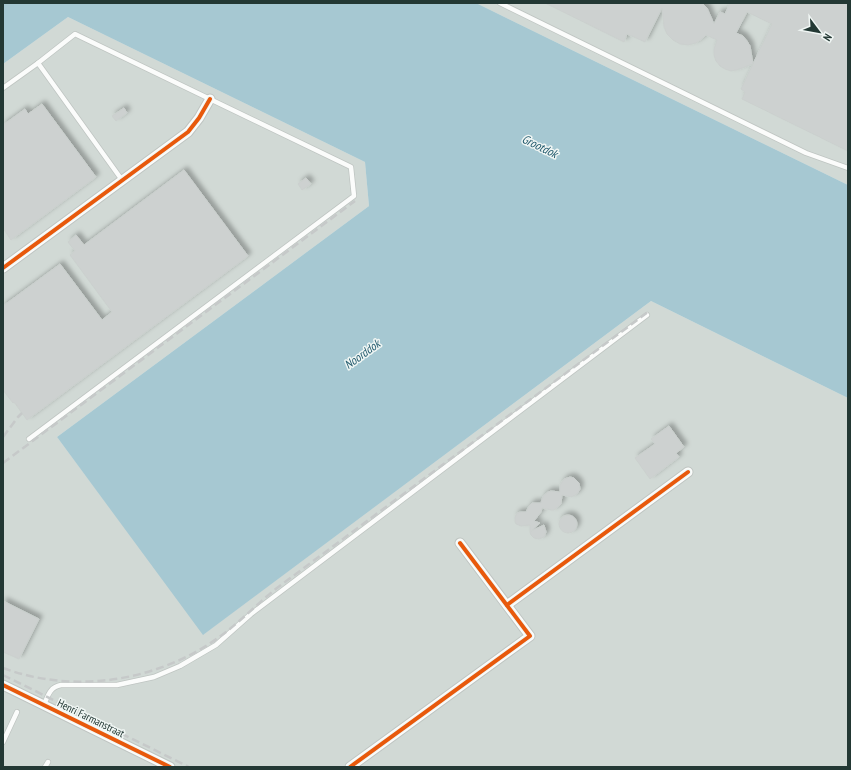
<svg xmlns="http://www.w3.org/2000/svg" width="851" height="770" viewBox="0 0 851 770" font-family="'PT Sans Narrow',sans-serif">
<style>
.built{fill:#d1d9d5}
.water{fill:#a6c8d2}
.building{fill:#cdd1d0;stroke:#cbd0ce;filter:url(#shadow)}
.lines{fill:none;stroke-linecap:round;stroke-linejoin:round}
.service-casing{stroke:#bfc5c2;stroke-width:6}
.minor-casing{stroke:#bfc5c2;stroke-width:11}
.service{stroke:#fbfcfb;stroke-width:4.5}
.minor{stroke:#fbfcfb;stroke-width:9}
.rail{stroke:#c6c9c9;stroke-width:2.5;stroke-dasharray:8 4;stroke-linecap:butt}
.cycleway-casing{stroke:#f0f6f4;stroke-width:6}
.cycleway{stroke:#e8590c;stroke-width:4}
.labels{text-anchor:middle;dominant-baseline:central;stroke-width:3;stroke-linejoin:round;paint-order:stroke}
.street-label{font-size:11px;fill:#233834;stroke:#f0f6f4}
.water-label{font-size:12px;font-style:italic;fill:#235b6e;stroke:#f0f6f4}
</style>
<defs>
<filter id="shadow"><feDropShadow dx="3.5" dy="-3.5" stdDeviation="2" flood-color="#0004"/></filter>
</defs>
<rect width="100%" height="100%" fill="#e2e8e5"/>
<g class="built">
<polygon points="476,3 848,3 848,185"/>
<polygon points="68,17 365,162 369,206 57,437 204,634 651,301 848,398 848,767 3,767 3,64"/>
</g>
<polygon class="water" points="3,3 476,3 848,185 848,398 651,301 203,635 57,437 369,206 365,162 68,17 3,64"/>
<g class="building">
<polygon points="545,3 702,3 707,8 714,24 720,12 725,14 730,3 848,3 848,151 742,99 745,92 741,89 772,24 747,12 736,33 743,36 747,41 750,46 753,64 737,70 731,71 725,69 720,66 716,61 714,55 714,49 717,40 706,35 703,38 696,43 688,45 680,44 673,40 667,34 664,27 662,8 645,42 627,34 624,42"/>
<polygon points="42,104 96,177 11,240 3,228 3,125 25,109 28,114"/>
<polygon points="124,108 127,113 116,121 112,116"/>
<polygon points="184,170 248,256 27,420 14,402 13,403 3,390 3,306 60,264 102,320 112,312 70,255 75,251 68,242 76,235 84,245"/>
<polygon points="306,178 311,184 302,190 298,184"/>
<polygon points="669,426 684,447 676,453 679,457 650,479 635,458 655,444 651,439"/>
<polygon points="570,477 574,478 579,483 580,489 577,494 572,497 562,495 561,504 559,506 554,510 551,510 542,508 541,512 534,521 540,523 531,531 544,525 546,532 544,537 539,539 534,538 531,535 530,532 530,525 521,526 516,524 515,522 515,517 517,513 521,512 526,512 529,506 532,503 541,503 543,496 548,492 551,491 560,492 560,485 564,479"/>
<circle cx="568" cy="524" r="9"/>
<polygon points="3,601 39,619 19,659 3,652"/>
</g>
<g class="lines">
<defs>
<g id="service">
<polyline points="500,3 806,153 848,168"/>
<polyline points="3,88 38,63 122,180"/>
<polyline points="29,439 354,196 351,167 75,34 38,63"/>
<path d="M44,705C48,695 50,687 61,685H117L154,677L180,666L216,645L251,614L647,315"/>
<polyline points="3,742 17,712"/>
<polyline points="45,767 48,762"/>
</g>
<g id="minor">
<polyline points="3,268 188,132 199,118 210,99"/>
<polyline points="507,605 688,472"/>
<polyline points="3,685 170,767"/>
<polyline points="350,767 530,636 460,543"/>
</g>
</defs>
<use href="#service" class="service-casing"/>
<use href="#minor" class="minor-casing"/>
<use href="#service" class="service"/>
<use href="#minor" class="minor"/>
<g class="rail">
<polyline points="3,437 18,417 22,413"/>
<polyline points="3,463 355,201"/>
<path d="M3,668C76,695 160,681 222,635C241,621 258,603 277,588L648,312"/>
<polyline points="3,675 189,767"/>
</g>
<defs>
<g id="cycleway">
<polyline points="3,268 188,132 199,118 210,99"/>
<polyline points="507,605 688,472"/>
<polyline points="3,685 170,767"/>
<polyline points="350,767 530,636 460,543"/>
</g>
</defs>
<use href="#cycleway" class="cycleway-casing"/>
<use href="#cycleway" class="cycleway"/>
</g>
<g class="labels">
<g class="street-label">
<text transform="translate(91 718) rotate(26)">Henri Farmanstraat</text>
</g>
<g class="water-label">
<text transform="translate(540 146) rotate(26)">Grootdok</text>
<text transform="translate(362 354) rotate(-36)">Noorddok</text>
</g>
</g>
<rect width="851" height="770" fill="none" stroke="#233834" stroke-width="8"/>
<g transform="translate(819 32) rotate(122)" stroke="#f0f6f4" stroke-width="3" paint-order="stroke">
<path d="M0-3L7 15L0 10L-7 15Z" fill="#233834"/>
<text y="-6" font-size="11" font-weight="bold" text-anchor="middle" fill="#233834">N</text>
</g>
</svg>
